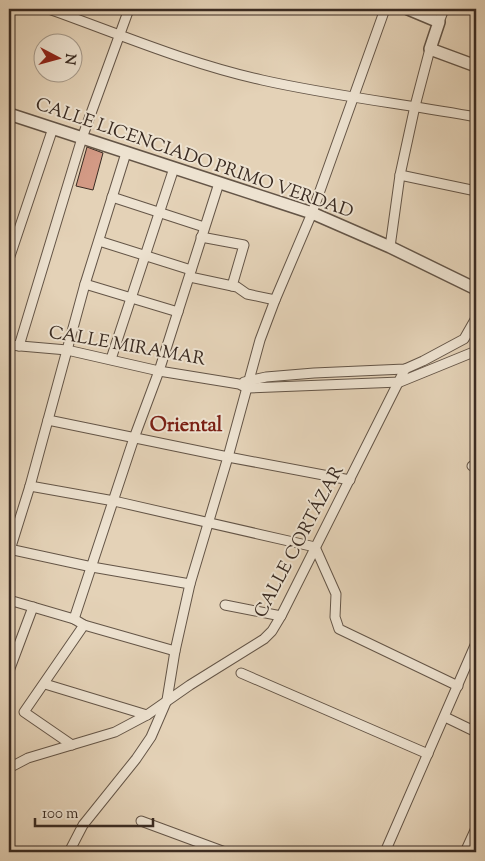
<svg xmlns="http://www.w3.org/2000/svg" width="485" height="861" viewBox="0 0 485 861" font-family="'Sorts Mill Goudy',serif">
<style>
.building{fill:#d39a85;stroke:#3a2b22}
.lines{fill:none;stroke-linecap:round;stroke-linejoin:round}
.minor-casing{stroke:#645547;stroke-width:11}
.tertiary-casing{stroke:#645547;stroke-width:14}
.minor{stroke:#ede2d0;stroke-width:9}
.tertiary{stroke:#ede2d0;stroke-width:11}
.labels{text-anchor:middle;dominant-baseline:central;stroke-width:4;stroke-linejoin:round;paint-order:stroke}
.street-label{font-size:18px;fill:#3a2b22;stroke:#ede2d0}
.quarter-label{font-size:20px;font-weight:bold;fill:#7a1f14;stroke:#ede2d0}
</style>
<rect width="100%" height="100%" fill="#e4d2b7"/>
<filter id="stains"><feTurbulence type="fractalNoise" baseFrequency=".004" numOctaves="4"/><feColorMatrix values="0 0 0 0 .2 0 0 0 0 .09 0 0 0 0 .02 0 0 0 .5 -.17"/></filter>
<radialGradient id="worn" r=".72"><stop offset=".6" stop-color="#630" stop-opacity="0"/><stop offset="1" stop-color="#630" stop-opacity=".3"/></radialGradient>
<polygon class="building" points="87,147 103,153 93,190 76,186"/>
<g class="lines">
<defs>
<g id="minor">
<path d="M49,9C119,34 189,64 262,80C333,96 405,104 476,117"/>
<polyline points="439,22 444,9"/>
<polyline points="400,175 476,191"/>
<polyline points="112,197 204,227"/>
<polyline points="201,237 244,245 232,286"/>
<polyline points="99,241 191,270"/>
<polyline points="390,247 400,175 415,106 430,49"/>
<polyline points="9,259 53,128"/>
<polyline points="190,277 237,287 247,294 275,300"/>
<polyline points="85,284 178,312"/>
<polyline points="9,345 67,350 159,371 239,384 247,388 400,382 476,351"/>
<polyline points="19,346 82,138 129,9"/>
<polyline points="111,359 174,168"/>
<polyline points="244,382 266,377 314,373 405,369 423,361 464,339 476,318"/>
<polyline points="48,420 228,457 350,480"/>
<polyline points="472,466 476,467"/>
<polyline points="30,486 114,501 315,547 336,594 335,617 339,629 458,686"/>
<polyline points="9,549 92,567 190,584"/>
<polyline points="9,553 30,486 85,284 126,153"/>
<polyline points="9,600 74,619 84,625 175,651"/>
<polyline points="225,605 281,616"/>
<polyline points="74,619 134,438 159,371 219,183"/>
<polyline points="9,671 33,607"/>
<polyline points="241,673 428,754"/>
<polyline points="45,684 147,715"/>
<polyline points="445,717 476,732"/>
<polyline points="72,745 24,712 84,625"/>
<polyline points="9,768 28,758 115,732 147,715 190,685 264,639 272,631 281,616 405,369"/>
<polyline points="141,821 225,852"/>
<polyline points="69,852 83,825 136,759 151,737 167,700 175,651 190,584 228,457 260,340 275,300 312,213 385,9"/>
<polyline points="385,852 476,643"/>
<polyline points="465,852 476,828"/>
</g>
<g id="tertiary">
<polyline points="408,9 439,22 430,49 476,66"/>
<polyline points="9,114 312,213 390,247 476,289"/>
</g>
</defs>
<use href="#minor" class="minor-casing"/>
<use href="#tertiary" class="tertiary-casing"/>
<use href="#minor" class="minor"/>
<use href="#tertiary" class="tertiary"/>
</g>
<g class="labels">
<g class="street-label">
<text transform="translate(194 159) rotate(19)">CALLE LICENCIADO PRIMO VERDAD</text>
<text transform="translate(127 347) rotate(10)">CALLE MIRAMAR</text>
<text transform="translate(300 542) rotate(-62)">CALLE CORTÁZAR</text>
</g>
<g class="quarter-label">
<text x="186" y="426">Oriental</text>
</g>
</g>
<rect width="485" height="861" fill="none" stroke="#e4d2b7" stroke-width="30"/>
<rect x="10" y="10" width="465" height="841" fill="none" stroke="#3a2b22" stroke-width="2.5"/>
<rect x="15" y="15" width="455" height="831" fill="none" stroke="#3a2b22"/>
<g transform="translate(58 58) rotate(96)"><circle r="24" fill="#ede2d0" stroke="#a5998a"/>
<path d="M0-4L9 19L0 12L-9 19Z" fill="#8f2418"/>
<text y="-8" font-size="14" font-weight="bold" text-anchor="middle" fill="#3a2b22">N</text>
</g>
<path d="M35 818v8h118v-8" fill="none" stroke="#3a2b22" stroke-width="2.5"/>
<text x="42" y="818" font-size="15" fill="#3a2b22" stroke="#ede2d0" stroke-width="4" paint-order="stroke">100 m</text>
<rect width="100%" height="100%" filter="url(#stains)"/>
<rect width="100%" height="100%" fill="url(#worn)"/>
</svg>
